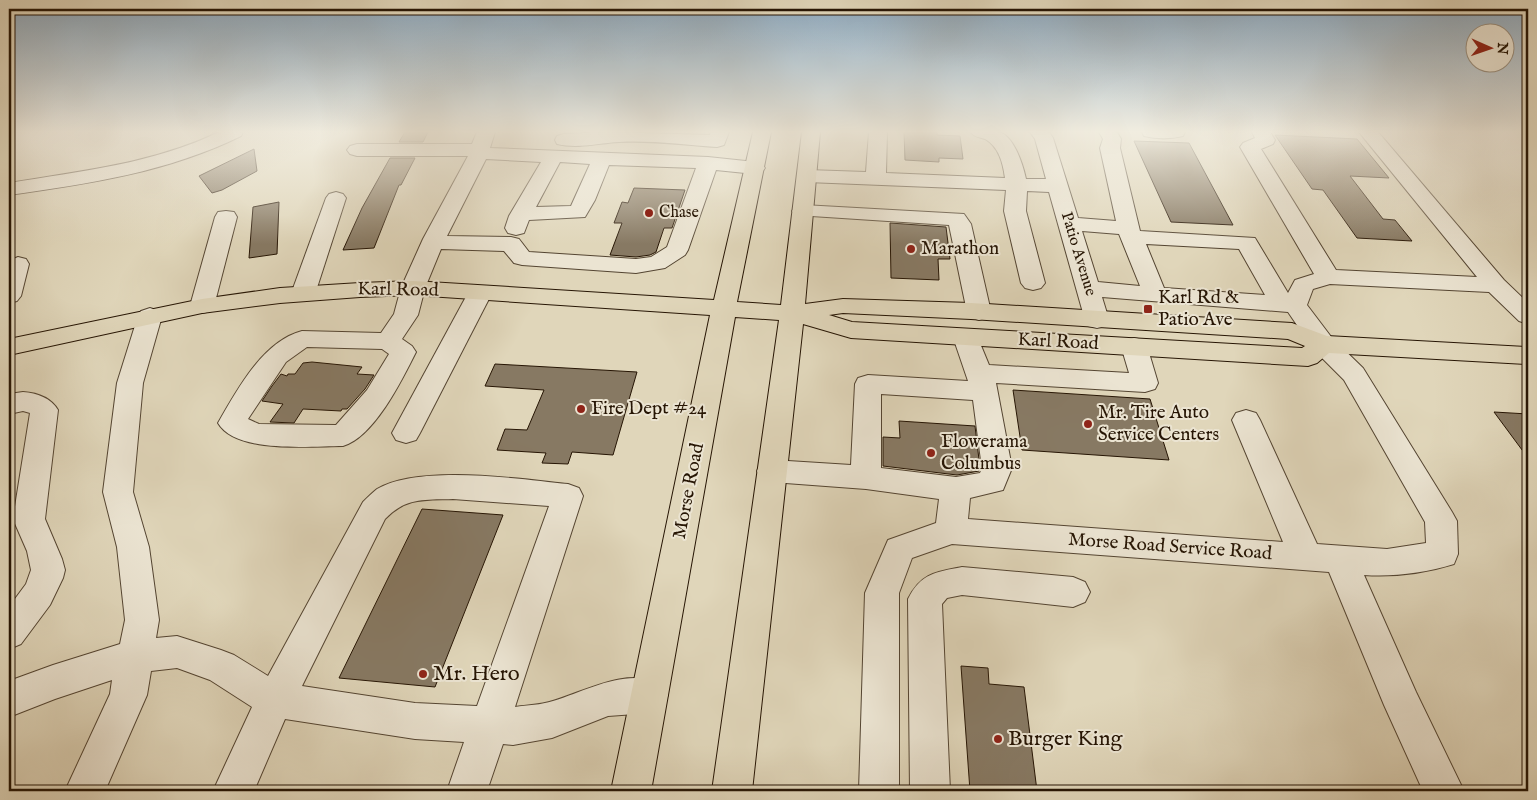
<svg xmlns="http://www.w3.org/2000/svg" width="1537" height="800" viewBox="0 0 1537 800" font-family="'IM FELL English',serif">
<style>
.building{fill:#877963;stroke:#261504}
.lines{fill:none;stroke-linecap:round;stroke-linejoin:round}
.minor-casing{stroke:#544532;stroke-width:2}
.major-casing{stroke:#261504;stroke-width:2}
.minor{fill:#ebe4d2;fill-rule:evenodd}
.major{fill:#e0d6ba;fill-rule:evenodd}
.poi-dot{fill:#8f2418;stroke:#ebe4d2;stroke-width:2}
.labels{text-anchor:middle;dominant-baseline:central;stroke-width:4;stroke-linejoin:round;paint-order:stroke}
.far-poi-label{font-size:16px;fill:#261504;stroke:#ebe4d2;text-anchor:start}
.far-street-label{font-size:16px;fill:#261504;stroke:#ebe4d2}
.poi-label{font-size:19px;fill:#261504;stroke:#ebe4d2;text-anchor:start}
.street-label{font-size:19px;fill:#261504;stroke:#ebe4d2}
.near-poi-label{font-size:22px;fill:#261504;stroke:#ebe4d2;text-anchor:start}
</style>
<rect width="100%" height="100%" fill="#e0d6ba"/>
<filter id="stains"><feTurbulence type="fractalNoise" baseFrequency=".004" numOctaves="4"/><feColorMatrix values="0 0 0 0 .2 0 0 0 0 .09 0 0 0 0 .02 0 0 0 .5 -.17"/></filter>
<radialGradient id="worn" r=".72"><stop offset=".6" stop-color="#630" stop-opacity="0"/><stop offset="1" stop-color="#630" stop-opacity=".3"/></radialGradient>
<g class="building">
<polygon points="405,132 428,132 423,142 399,142"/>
<polygon points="904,132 937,132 937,135 960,136 963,159 939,158 939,162 905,160"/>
<polygon points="1275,135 1357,139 1389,178 1350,176 1383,219 1395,220 1412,241 1357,238 1323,190 1312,189"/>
<polygon points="1134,141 1189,143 1233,225 1171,222"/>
<polygon points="254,149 257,171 222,190 212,193 199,176"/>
<polygon points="390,158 415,158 401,185 399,185 374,248 343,250 362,208"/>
<polygon points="634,188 685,190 672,228 664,228 656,252 650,255 636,257 610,255 622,223 614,223 622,202 628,203"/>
<polygon points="279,202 277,254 249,258 253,207"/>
<polygon points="890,223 946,227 950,259 938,259 939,280 891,278"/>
<polygon points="312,362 362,367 357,374 374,375 365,389 347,409 342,409 341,411 303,409 294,423 270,422 283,404 262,401 272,386 281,374 287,376 288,374 295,374 303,363"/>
<polygon points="495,364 637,372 613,455 572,452 568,464 542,463 546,453 497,450 505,429 527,430 544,390 485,386"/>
<polygon points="1013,390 1150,399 1169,460 1022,450"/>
<polygon points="1494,412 1528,414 1528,458"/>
<polygon points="899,421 975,426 980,468 979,471 957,475 883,466 883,437 900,438"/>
<polygon points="422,509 503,515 435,687 339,678"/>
<polygon points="961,666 988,668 989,684 1024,687 1037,791 970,791"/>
</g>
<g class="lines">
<defs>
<g id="minor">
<path d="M219,132H243L241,136C168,172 88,184 9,195V183C81,171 153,164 219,132Z"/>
<path d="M477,132H495L490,148L708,157L755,162L762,164L765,168L762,172L755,174L716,170L688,250L685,255L665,268L636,273L522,265L514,263L504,251L441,249L425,288L418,315L402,339L412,346L416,352C402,380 374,437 343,446C311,446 236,454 218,423C237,390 263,341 302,331L381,333L394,314L401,288L423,239L468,156H357L350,154L347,150L350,146L357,144H472ZM486,159L541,162L509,216L505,228L508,233L516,235L524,233L529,220L585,217L595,200L609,165L696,168L667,247L651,257L636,259L529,252L519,239L511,237L447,236ZM560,162L590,164L571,206L536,207ZM307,347L382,349L389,354L367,390L336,425L259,424L248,419L286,362Z"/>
<path d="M607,132L710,135L711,132H729L724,145L717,147C685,145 651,140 619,142C599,143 578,149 557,144L555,140L557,136L564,134Z"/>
<path d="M869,132H887L886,173L1005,178C1003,163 999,147 985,139C979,137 974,137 971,132C979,132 991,130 999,132C1014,136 1023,165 1026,179H1046L1035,139L1030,132H1049L1053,138L1078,218L1116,221L1100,148L1103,139L1099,132H1117L1121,139L1120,148L1140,231L1255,238L1288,293L1295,280L1314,274L1240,147L1243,143L1255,138L1252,132H1270L1275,140L1273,144L1261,149L1336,270L1477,277L1359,132H1378L1504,280L1528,303V324L1519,321L1489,292L1330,284L1313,289L1307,305L1332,338L1363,368L1452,512L1457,521L1458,554L1454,564C1425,573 1393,577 1364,575L1416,692L1464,791H1423L1384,705L1329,572L952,544L912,558L899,593V791H859L865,593L888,540L936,523L939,499L866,489L772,482L761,479L757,471L761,463L772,460L851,465L855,384L858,378L868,375L968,381L953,337L957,331L966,329L975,331L989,365L1129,373L1121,346L1125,340L1134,338L1143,340L1147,346L1158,383L1155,389L1145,392L996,383L1012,468L1003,490L970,498L968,519L1283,542L1232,420L1236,413L1246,410L1256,413L1260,420L1317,544L1387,549L1426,543L1425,522L1344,380L1314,350L1288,312L1102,297L1109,320L1106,326L1097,328L1088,326L1085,320L1049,192L1027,191L1026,211L1045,283L1041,288L1033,290L1025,288L1021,283L1004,211L1006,190L807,182L800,180L797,176L800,172L807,170L866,172ZM1082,231L1119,234L1140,286L1098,282ZM1146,244L1239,249L1265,295L1164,288ZM881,394L973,400L982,468L980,473L956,477L881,468Z"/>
<path d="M1142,132H1185L1183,136C1171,139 1156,139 1144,136Z"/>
<polygon points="336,192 343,194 346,198 315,294 311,299 303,301 295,299 291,294 326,198 329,194"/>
<polygon points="803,205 964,214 971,224 991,312 988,317 979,320 970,317 967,312 949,225 796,215 792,211 796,207"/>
<polygon points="226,211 234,212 237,217 214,306 211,311 202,313 193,311 190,306 215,217 218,212"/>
<polygon points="18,257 26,259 29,264 21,296 17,301 9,303 9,261"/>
<polygon points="480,286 488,288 492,293 420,433 416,440 406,443 396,440 392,433 468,293 472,288"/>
<path d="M150,308L159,311L162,316L143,383L133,492L149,547L159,620L156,638L177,636L221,650L234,655L268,676L363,502C367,498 372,493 377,489C420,464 519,479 568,484L579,488L583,496L515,707C527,705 541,705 553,701C589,690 624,668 662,683L668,695L662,707L649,713L608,716L552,738L513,745L503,744L487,791H447L464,742L415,739L285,719L254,791H213L252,707L210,680L177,668L151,671L147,695L105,791H65L110,694L112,680L55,699L9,717V681L53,665L120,644L125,620L117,547L103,492L117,383L138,316L141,311ZM453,499L549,506L477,706L415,703L302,686L385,519C406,497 425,500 453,499Z"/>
<path d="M23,392C37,393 51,398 58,410L45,519L62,559L65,570L63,578L50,605L21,644L9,649V607L26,584L31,570L27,551L13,519L30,413L23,411L9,414V394Z"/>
<path d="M962,567L1073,577L1085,582L1090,592L1085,602L1073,607L962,595L947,598L942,604L950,791H910L908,599C921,573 936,572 962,567Z"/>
</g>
<path id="major" d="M753,132H771L737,302L781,305L802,132H820L805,304L843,299L971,303L1292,323L1327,336L1528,347V364L1329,353L1317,363L1308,366L851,338L803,324L752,791H712L779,320L735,317L651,791H611L710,315L413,295L360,297L280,303L202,313L9,355V339L202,299L280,288L360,283L413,281L714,300ZM843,313L971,319L1288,339L1305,346L1302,348L852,322L829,315Z"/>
</defs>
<use href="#minor" class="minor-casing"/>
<use href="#major" class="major-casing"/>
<use href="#minor" class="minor"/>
<use href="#major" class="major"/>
</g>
<linearGradient id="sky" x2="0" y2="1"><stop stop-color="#8ba7bd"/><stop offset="0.54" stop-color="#f1ede0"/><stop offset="1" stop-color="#f1ede0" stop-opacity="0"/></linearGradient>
<rect width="1537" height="244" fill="url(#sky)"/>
<g class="poi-dot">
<circle cx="649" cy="213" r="5"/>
<circle cx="911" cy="249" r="5"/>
<rect x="1143" y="304" width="10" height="10" rx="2.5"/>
<circle cx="581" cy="409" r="5"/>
<circle cx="1088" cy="424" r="5"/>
<circle cx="931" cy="453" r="5"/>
<circle cx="423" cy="674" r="5"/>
<circle cx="998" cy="739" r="5"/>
</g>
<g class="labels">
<g class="far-poi-label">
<text x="659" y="213">Chase</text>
</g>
<g class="far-street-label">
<text transform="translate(1078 254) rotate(73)">Patio Avenue</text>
</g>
<g class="poi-label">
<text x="921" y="249">Marathon</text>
<text x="1158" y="298">Karl Rd &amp;<tspan x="1158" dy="22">Patio Ave</tspan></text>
<text x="591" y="409">Fire Dept #24</text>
<text x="1098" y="413">Mr. Tire Auto<tspan x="1098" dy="22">Service Centers</tspan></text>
<text x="941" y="442">Flowerama<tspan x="941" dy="22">Columbus</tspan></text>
</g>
<g class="street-label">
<text transform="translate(398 290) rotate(1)">Karl Road</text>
<text transform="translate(1058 342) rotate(3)">Karl Road</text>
<text transform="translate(689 491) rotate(-79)">Morse Road</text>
<text transform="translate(1170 547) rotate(4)">Morse Road Service Road</text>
</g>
<g class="near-poi-label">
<text x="433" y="674">Mr. Hero</text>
<text x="1008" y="739">Burger King</text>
</g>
</g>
<rect width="1537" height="800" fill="none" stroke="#e0d6ba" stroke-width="30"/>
<rect x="10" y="10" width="1517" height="780" fill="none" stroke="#261504" stroke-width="2.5"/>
<rect x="15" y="15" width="1507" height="770" fill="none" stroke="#261504"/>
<g transform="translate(1490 48) rotate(92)"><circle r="24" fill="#ebe4d2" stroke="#9c9180"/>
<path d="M0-4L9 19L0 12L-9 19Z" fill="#8f2418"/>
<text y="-8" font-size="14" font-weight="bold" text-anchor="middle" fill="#261504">N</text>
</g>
<rect width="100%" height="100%" filter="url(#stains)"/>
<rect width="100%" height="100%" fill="url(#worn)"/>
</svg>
